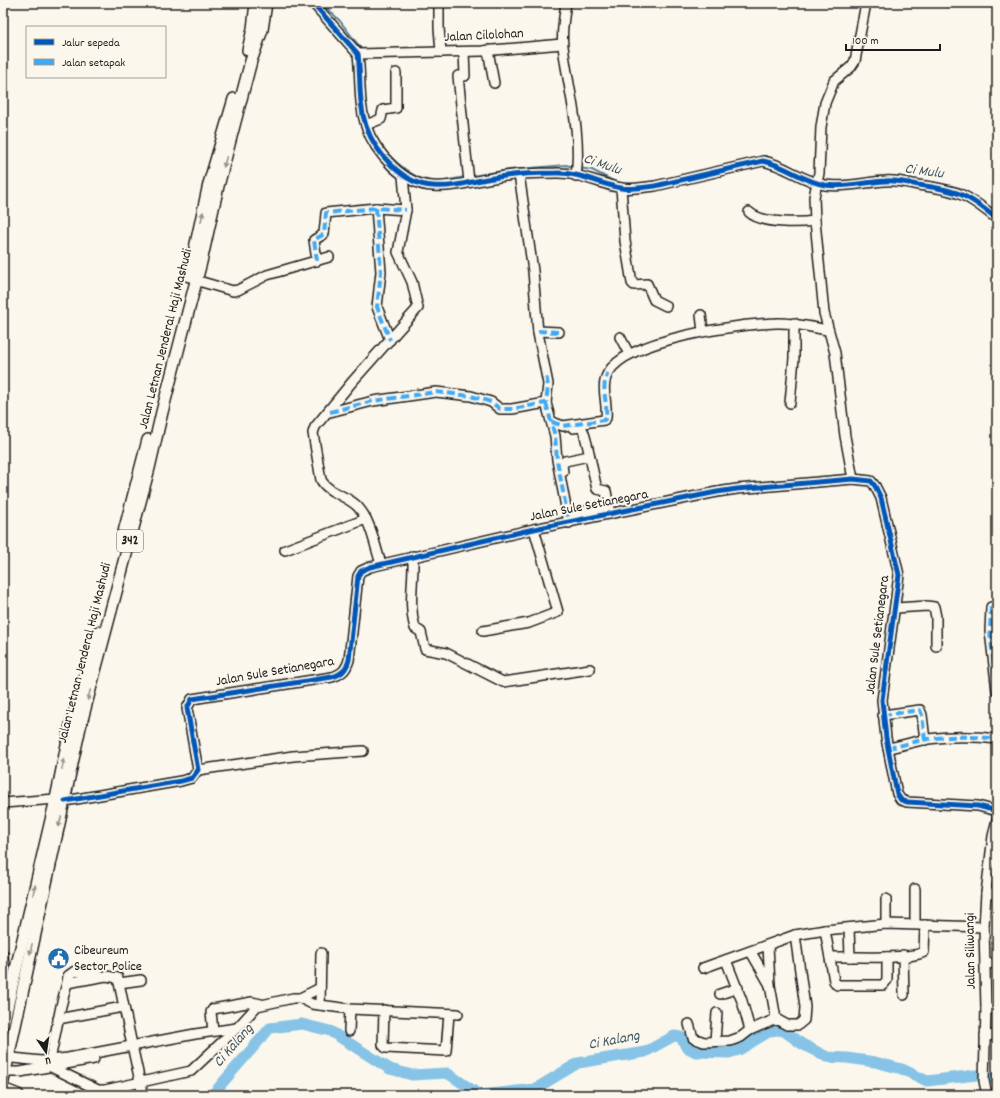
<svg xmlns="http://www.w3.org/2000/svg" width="1000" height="1098" viewBox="0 0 1000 1098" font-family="Dekko,sans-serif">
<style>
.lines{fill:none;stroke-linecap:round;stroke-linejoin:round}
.stream{stroke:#5c8095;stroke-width:2}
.river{stroke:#86c3e6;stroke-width:11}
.minor-casing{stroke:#1c1c1c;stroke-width:12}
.major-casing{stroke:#1c1c1c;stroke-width:14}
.minor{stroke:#fbf7ec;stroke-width:9}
.major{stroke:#fbf7ec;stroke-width:11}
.quiet{stroke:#3fa9f5;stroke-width:4;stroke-dasharray:8 4;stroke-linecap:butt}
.cycleway-casing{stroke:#fbf7ec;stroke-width:8}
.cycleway{stroke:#0057b8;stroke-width:5}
.oneway{fill:#97948e}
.labels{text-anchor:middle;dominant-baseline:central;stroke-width:4;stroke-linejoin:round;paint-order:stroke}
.shield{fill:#fbf7ec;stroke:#5f5e5a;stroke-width:1}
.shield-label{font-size:13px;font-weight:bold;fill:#1c1c1c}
.street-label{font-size:14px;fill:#1c1c1c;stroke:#fbf7ec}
.poi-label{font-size:14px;fill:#1c1c1c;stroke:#fbf7ec;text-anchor:start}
.water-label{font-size:15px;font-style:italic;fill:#415663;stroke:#fbf7ec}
</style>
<rect width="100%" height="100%" fill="#fbf7ec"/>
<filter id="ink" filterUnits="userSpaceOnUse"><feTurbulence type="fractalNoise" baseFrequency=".025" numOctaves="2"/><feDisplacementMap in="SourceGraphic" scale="8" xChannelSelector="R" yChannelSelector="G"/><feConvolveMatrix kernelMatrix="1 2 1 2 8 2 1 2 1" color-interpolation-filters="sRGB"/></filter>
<g filter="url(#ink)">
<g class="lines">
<g class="stream">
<polyline points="322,3 340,21 363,51"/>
<polyline points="367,111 369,120"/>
<path d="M371,126C377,147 400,168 419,178"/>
<polyline points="760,157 765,156 782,163"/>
<polyline points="579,168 592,170 617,183"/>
<polyline points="472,176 509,170 566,165 574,167"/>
<polyline points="438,182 465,177"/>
<polyline points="949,186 960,188 967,193"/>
</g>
<g class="river">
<polyline points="212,1095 270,1028 302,1024 330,1031 390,1069 412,1075 447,1073 480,1095"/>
<polyline points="481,1095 535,1089 578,1063 645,1052 674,1036 681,1037 686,1047 696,1052 729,1053 739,1050 770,1031 777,1030 784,1031 802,1044 827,1057 847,1058 875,1062 902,1069 927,1081 976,1075 997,1079"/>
</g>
<defs>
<g id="minor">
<path d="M313,3L358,54C361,78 358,102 366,126C375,152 403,185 433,186C453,188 473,181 493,178C514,174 535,173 556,173C578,172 600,184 621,188C632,190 644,187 655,186L763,161C785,165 802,181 825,185C846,188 865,182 885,181C896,180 908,183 918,185C957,190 967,194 997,219"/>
<polyline points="439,3 439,28 441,52"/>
<path d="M566,3C564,17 561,32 563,46C568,89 582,132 576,176"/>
<polyline points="488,50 494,83"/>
<polyline points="464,52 465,76 458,76 469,182"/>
<polyline points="358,54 482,51 562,44"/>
<polyline points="366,125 381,119 383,110 396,108 396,73"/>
<polyline points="621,188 625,241 632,283 634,285 647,284 654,300 666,306"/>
<polyline points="376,208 381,272 377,307 390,340"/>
<path d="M749,212C761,224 799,223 815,221"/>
<polyline points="317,261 314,240 324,234 326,213 376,208 406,210"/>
<polyline points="195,280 233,291 238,290 267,275 329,257"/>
<polyline points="701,315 703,331"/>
<polyline points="538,331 559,332"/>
<polyline points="620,337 629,354"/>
<polyline points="546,403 555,436 557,460 569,523"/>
<polyline points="790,403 794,358 794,323"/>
<polyline points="330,412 373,401 436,392 471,396 491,402 500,409 512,409 546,403 548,384 538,333 533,271 519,174"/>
<path d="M552,422L563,426L604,420L606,418C608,402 600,387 608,373C627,339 739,324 776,323C793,322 810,327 827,330"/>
<path d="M573,428L581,427C586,431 594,479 597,489L606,491L610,514"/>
<polyline points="563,472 562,466 565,461 589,456"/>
<polyline points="853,479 845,436 835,353 824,313 815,221 814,197 819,173 821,127 825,103 834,81 851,67 855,61 866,3"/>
<polyline points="569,515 608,505"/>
<polyline points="285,550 366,519"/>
<path d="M413,556C414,581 408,604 415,628L421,632L425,649L446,653L503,682L590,669"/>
<path d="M381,564C375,546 371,521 358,507C347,495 329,494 321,480L313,433L315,427L352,382L418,308L412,282L398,252L406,210L403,176"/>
<polyline points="991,607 990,631 997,691"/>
<polyline points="896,608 927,606 934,607 936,617 936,646"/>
<polyline points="483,631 529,623 558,612 534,529"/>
<polyline points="883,715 920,710 922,715 925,740"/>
<path d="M888,748C901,746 915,741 928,739C951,736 974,736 997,739"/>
<polyline points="198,770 293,756 363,751"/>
<path d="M65,801L181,781L192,778L198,770L187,708L192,699L332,677C342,674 346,670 349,660L358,576L361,571L370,567L534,529L717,492L737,489L853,479L871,481L875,486L881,498L899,575L882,700L886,738L897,794L901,800L907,802L978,806L997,811"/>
<polyline points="3,803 56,799"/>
<polyline points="986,893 997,893"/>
<polyline points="886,924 886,899"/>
<polyline points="915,924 915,889"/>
<path d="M849,928L850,957C865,957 912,959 924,952L925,925"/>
<polyline points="825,930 834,981 837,985 883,985 887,980 887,957"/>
<polyline points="768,945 770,985 776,1019"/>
<polyline points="751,952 770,985"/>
<polyline points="3,954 6,1003"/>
<polyline points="903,955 904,995"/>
<polyline points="830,957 850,957"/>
<polyline points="726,960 742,1001 750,1030 776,1019 787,1025 798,1025 804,1020 805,1007 795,935"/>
<polyline points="985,964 997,963"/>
<polyline points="703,968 795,935 825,930 886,924 984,927"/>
<polyline points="67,983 68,976 75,971 99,974"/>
<polyline points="119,983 141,980"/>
<polyline points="720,994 738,988"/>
<polyline points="300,998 320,988"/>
<polyline points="320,1005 321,953"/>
<polyline points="986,1009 997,1009"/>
<polyline points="384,1010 383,1045 386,1048 446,1051 449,1014"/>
<polyline points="58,1019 123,1007"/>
<polyline points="689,1024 693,1038 704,1042 730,1041 741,1037 750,1030"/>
<polyline points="213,1031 211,1012 213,1009 252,1002 261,1004"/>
<polyline points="349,1031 350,1009"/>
<polyline points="985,1036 997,1035"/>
<polyline points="715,1041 717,1013"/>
<polyline points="3,1057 41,1061 68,1058 195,1034 237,1028"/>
<polyline points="3,1072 20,1072 94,1059"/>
<polyline points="143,1095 133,1050 132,1045 118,978 106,976 67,983 61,1006 50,1060 53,1068 98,1090 105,1090 191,1071 237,1028 257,1006 293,998 300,998 312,1004 350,1009 458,1014"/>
<polyline points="987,1095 984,1081 986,1009 984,927 986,893 993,836 997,819"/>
</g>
<g id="major">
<polyline points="248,50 253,29 256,3"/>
<polyline points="189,276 209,184 234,99"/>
<polyline points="124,532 148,440"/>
<polyline points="3,1024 56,799 71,725 98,632"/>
<polyline points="3,1081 80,727 149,468 162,412 201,262 218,186 251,61 262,30 266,3"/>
<polyline points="5,1090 18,1095"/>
</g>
</defs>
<use href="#minor" class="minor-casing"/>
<use href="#major" class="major-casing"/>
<use href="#minor" class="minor"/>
<use href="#major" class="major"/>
<g class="quiet">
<polyline points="376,208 381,272 377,307 390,340"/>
<polyline points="317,261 314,240 324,234 326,213 376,208 406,210"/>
<polyline points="538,331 559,332"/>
<polyline points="546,403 555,436 557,460 569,523"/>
<polyline points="330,412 373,401 436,392 471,396 491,402 500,409 512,409 546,403 548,386 546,375"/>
<path d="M552,422L563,426L604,420L606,418C608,401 600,389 608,373"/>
<polyline points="991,607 990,631 997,691"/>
<polyline points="883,715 920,710 922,715 925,740"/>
<path d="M888,748C901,746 915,741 928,739C951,736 974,736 997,739"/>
</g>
<defs>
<g id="cycleway">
<path d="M313,3L358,54C361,78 358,102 366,126C375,152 403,185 433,186C453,188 473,181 493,178C514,174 535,173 556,173C578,172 600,184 621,188C632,190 644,187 655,186L763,161C785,165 802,181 825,185C846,188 865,182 885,181C896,180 908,183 918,185C957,190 967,194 997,219"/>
<path d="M65,801L181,781L192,778L198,770L187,708L192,699L332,677C342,674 346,670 349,660L358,576L361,571L370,567L534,529L717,492L737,489L853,479L871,481L875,486L881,498L899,575L882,700L886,738L897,794L901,800L907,802L978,806L997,811"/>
</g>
</defs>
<use href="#cycleway" class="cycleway-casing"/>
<use href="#cycleway" class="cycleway"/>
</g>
<defs><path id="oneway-solid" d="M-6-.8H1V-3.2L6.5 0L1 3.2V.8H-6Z"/></defs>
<g class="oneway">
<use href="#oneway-solid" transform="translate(225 162) rotate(105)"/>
<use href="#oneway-solid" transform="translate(202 217) rotate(-78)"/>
<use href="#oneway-solid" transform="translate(89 695) rotate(105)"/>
<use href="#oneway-solid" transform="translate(63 764) rotate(-78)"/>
<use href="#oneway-solid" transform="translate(60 822) rotate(104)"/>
<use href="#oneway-solid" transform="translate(34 890) rotate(-77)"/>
<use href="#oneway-solid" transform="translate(31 949) rotate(102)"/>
</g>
</g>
<defs>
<symbol id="civic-disc" viewBox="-11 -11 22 22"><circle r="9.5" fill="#1f6fb2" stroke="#fbf7ec"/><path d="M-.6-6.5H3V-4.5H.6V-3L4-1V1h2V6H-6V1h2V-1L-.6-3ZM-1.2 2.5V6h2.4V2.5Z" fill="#fff"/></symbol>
</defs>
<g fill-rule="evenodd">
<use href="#civic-disc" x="46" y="946" width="25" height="25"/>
</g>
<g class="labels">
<rect class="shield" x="117" y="530" width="26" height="22" rx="3"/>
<g class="shield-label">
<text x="130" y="541">342</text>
</g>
<g class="street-label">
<text transform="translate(484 36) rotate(-3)">Jalan Cilolohan</text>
<text transform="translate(166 339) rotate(-76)">Jalan Letnan Jenderal Haji Mashudi</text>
<text transform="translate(589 506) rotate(-11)">Jalan Sule Setianegara</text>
<text transform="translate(878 635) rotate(-83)">Jalan Sule Setianegara</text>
<text transform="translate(85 653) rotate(-76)">Jalan Letnan Jenderal Haji Mashudi</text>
<text transform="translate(275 672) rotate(-10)">Jalan Sule Setianegara</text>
<text transform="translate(971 951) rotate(-91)">Jalan Siliwangi</text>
</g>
<g class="poi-label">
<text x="74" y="951">Cibeureum<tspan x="74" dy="16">Sector Police</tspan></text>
</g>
<g class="water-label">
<text transform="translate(602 165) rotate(19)">Ci Mulu</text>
<text transform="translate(924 172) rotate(8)">Ci Mulu</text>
<text transform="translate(614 1041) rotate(-11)">Ci Kalang</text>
<text transform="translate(234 1046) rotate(-49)">Ci Kalang</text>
</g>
</g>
<rect width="1000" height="1098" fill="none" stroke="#fbf7ec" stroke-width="16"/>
<rect x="8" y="8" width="984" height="1082" fill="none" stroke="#1c1c1c" stroke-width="1.5" filter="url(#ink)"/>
<rect x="26" y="26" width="140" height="52" fill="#fbf7ec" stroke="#a29f99"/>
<rect x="34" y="39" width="20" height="6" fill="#0057b8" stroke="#a29f99"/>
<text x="62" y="46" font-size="12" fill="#1c1c1c">Jalur sepeda</text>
<rect x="34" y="59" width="20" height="6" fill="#3fa9f5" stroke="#a29f99"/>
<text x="62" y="66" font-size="12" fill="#1c1c1c">Jalan setapak</text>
<g transform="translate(46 1052) rotate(167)" stroke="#fbf7ec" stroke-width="3" paint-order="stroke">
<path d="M0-3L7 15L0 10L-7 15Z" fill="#1c1c1c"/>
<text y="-6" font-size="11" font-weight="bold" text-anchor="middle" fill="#1c1c1c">U</text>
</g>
<path d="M846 44v6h94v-6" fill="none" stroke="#1c1c1c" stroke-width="2"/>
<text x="852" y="44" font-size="12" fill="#1c1c1c" stroke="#fbf7ec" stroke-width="3" paint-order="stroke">100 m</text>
</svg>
